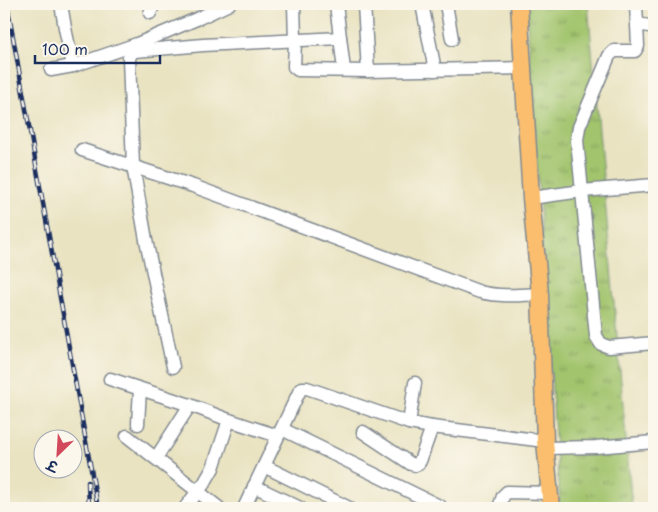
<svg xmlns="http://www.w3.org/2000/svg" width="658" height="512" viewBox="0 0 658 512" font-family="'Playpen Sans','Playpen Sans Deva',sans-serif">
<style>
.grass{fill:url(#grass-tufts);stroke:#5e7a66}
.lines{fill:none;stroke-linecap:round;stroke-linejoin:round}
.minor-casing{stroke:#828990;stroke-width:15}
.major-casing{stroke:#828990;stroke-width:19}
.minor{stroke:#fff;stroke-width:12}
.major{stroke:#fabe6e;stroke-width:16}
.rail-casing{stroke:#1b2f5e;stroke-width:4.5}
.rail{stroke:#fbf7ec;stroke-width:2.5;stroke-dasharray:8;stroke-linecap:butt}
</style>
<defs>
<pattern id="grass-tufts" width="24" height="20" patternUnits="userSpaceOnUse" patternTransform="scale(1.25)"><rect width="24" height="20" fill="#a2c46d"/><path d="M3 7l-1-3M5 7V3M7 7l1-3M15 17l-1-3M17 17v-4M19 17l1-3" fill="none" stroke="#83a05d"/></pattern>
</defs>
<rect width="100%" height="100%" fill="#fbf7ec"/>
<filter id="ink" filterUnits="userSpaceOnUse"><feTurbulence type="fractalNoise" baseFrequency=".02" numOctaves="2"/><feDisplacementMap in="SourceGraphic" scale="10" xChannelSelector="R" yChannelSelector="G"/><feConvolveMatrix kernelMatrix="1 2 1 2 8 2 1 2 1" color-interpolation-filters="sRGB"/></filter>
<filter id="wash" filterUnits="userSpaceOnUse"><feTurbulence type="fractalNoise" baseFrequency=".0096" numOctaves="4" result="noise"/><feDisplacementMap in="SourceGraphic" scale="20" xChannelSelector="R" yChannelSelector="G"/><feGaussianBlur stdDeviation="1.12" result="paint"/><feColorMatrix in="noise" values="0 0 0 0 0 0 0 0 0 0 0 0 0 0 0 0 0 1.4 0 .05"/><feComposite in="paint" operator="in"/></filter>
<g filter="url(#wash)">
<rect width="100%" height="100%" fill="#e9e3c1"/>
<polygon class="grass" points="526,4 588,4 632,508 560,508"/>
</g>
<g filter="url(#ink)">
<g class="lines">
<defs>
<g id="minor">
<polyline points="61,4 65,28 73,66"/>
<polyline points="294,4 295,41 294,67 298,70 368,71 523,68"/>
<polyline points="336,4 344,70"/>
<polyline points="364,4 368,71"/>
<polyline points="422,4 435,70"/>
<polyline points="446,4 452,39"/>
<polyline points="636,4 638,46 635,51 614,51 609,56 582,120 579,127 577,140 596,336 601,344 609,347 654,343"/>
<polyline points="150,13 154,4"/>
<polyline points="638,24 654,27"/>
<polyline points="51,70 73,66 137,44 199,18 229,4"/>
<path d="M82,150L193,186L480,292C500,297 520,295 540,294"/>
<polyline points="531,198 582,191 654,185"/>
<polyline points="173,367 146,240 133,166 129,58 132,52 135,51 203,45 340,38"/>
<polyline points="110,379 190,405 229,420 278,436"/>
<polyline points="409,423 415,383"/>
<polyline points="138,424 140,389"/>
<polyline points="282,429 437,505 440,506 441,508"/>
<polyline points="363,432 411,464 416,465 418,464 420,461 432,427 545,441"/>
<polyline points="127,436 219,508"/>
<polyline points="545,448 596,447 654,442"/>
<polyline points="156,458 190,405"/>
<polyline points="264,466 349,508"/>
<polyline points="254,486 300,508"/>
<polyline points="185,508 205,482 213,468 229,420"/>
<polyline points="244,508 300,390 302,388 307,388 409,423 432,427"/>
<polyline points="499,508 503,496 507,492 549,493"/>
</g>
<polyline id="major" points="519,4 531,198 540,294 545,441 551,508"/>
</defs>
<use href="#minor" class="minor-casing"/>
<use href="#major" class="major-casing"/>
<use href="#minor" class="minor"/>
<use href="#major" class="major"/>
<defs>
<g id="rail">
<polyline points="7,4 98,508"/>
<polyline points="88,482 89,508"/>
</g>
</defs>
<use href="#rail" class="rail-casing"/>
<use href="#rail" class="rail"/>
</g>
</g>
<rect width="658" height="512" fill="none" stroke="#fbf7ec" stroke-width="20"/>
<g transform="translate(58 454) rotate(205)"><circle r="24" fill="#fbf7ec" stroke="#a1a7b3"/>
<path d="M0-4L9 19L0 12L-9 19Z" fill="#d1495b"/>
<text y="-8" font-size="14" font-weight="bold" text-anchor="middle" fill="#1b2f5e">उ</text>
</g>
<path d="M35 55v8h125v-8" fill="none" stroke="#1b2f5e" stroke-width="2.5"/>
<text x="42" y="55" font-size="15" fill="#1b2f5e" stroke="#fbf7ec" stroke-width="4" paint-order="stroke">100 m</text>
</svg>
